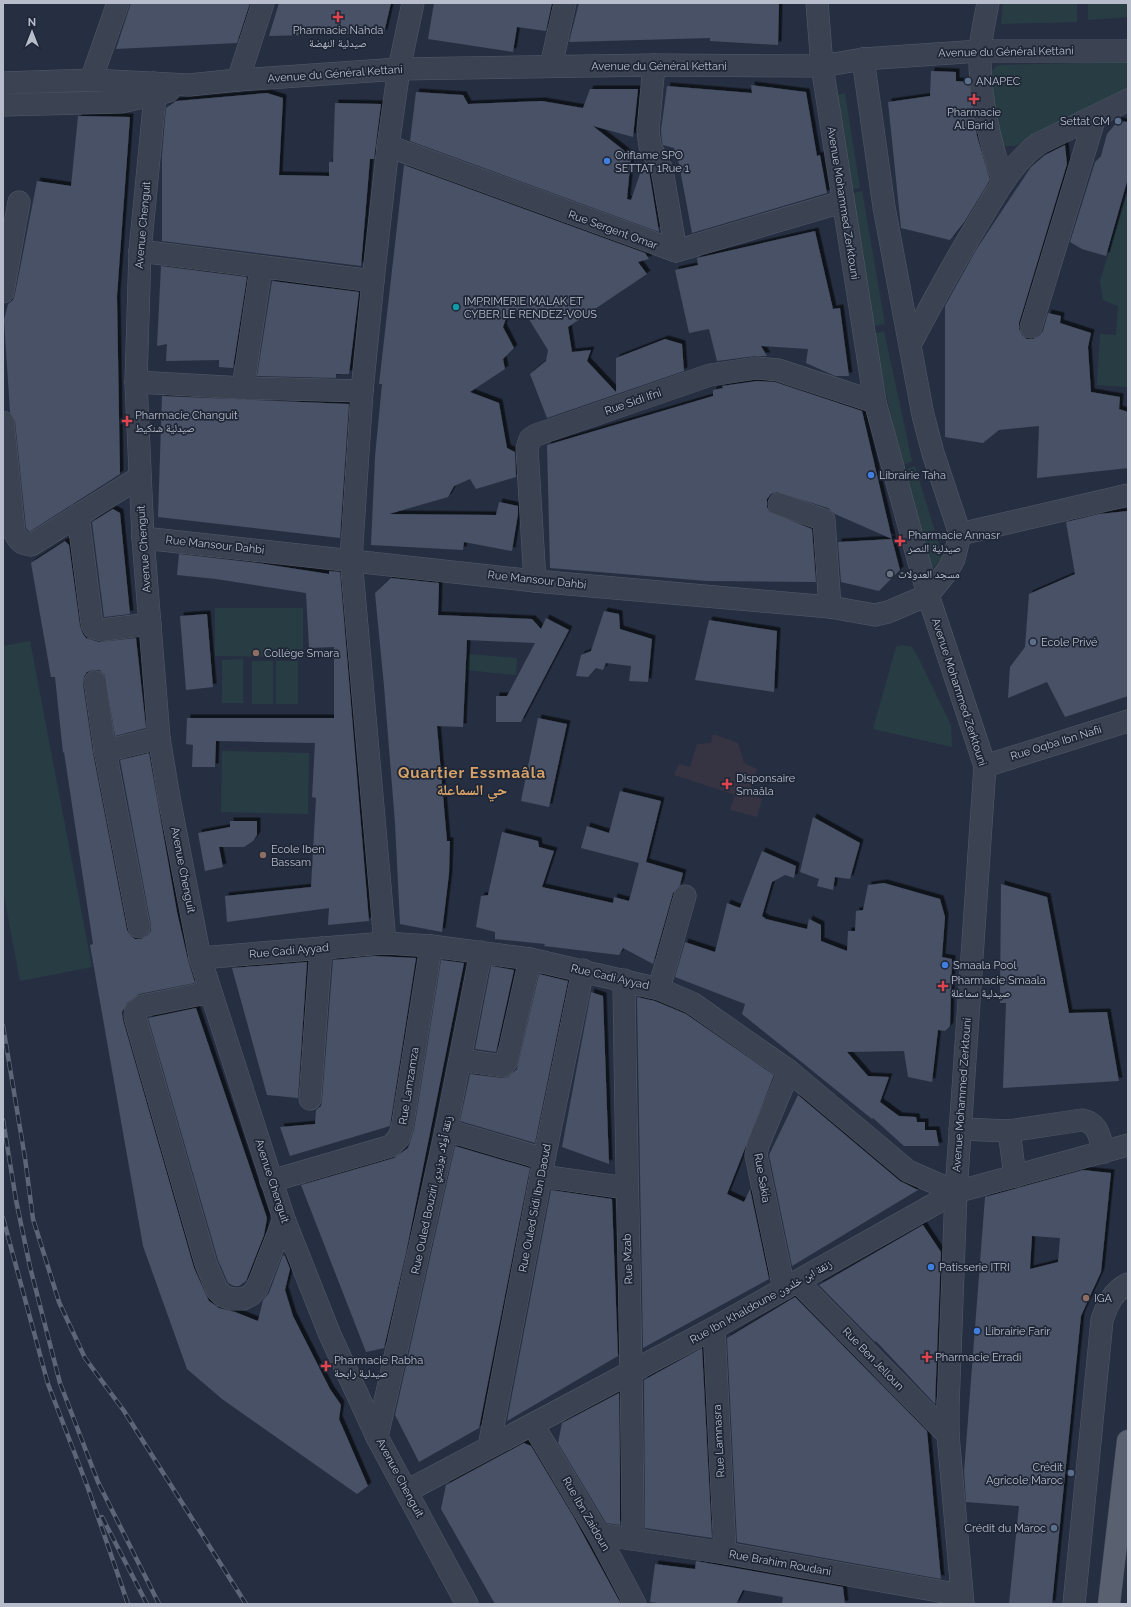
<svg xmlns="http://www.w3.org/2000/svg" width="1131" height="1607" viewBox="0 0 1131 1607" font-family="Raleway,'Noto Naskh Arabic',sans-serif">
<style>
.medical{fill:#363343}
.green{fill:#283d43}
.building{fill:#485166;fill-rule:evenodd;filter:url(#shadow)}
.lines{fill:none;stroke-linecap:round;stroke-linejoin:round}
.minor-casing{stroke:#535a69;stroke-width:23}
.major-casing{stroke:#444b5b;stroke-width:23}
.minor{stroke:#3b4252;stroke-width:22}
.major{stroke:#596171;stroke-width:22}
.rail-casing{stroke:#5d6579;stroke-width:4.5}
.rail{stroke:#1f2737;stroke-width:3;stroke-dasharray:9;stroke-linecap:butt}
.health-dot{fill:#e0444e;stroke:#1f2737;stroke-width:1.5}
.service-dot{fill:#5c6f8a;stroke:#1f2737;stroke-width:1.5}
.shop-dot{fill:#3f7fe0;stroke:#1f2737;stroke-width:1.5}
.culture-dot{fill:#0f9aa8;stroke:#1f2737;stroke-width:1.5}
.worship-dot{fill:#6b7280;stroke:#1f2737;stroke-width:1.5}
.education-dot{fill:#8d6e63;stroke:#1f2737;stroke-width:1.5}
.labels{text-anchor:middle;dominant-baseline:central;stroke-width:3.5;stroke-linejoin:round;paint-order:stroke}
.poi-label{font-size:11px;fill:#b8bdcc;stroke:#1f2737;text-anchor:start}
.street-label{font-size:11px;fill:#b8bdcc;stroke:#1f2737}
.district-label{font-size:15px;font-weight:bold;letter-spacing:1px;fill:#d6a268;stroke:#1f2737}
</style>
<defs>
<filter id="shadow"><feDropShadow dx="3.5" dy="-3.5" stdDeviation="0" flood-color="#0009"/></filter>
</defs>
<rect width="100%" height="100%" fill="#262f42"/>
<polygon class="medical" points="713,734 738,743 744,763 757,769 749,793 762,799 757,817 730,810 735,795 674,775 679,764 690,767 697,744 711,743"/>
<g class="green">
<polygon points="1003,3 1077,3 1077,22 1001,24"/>
<polygon points="1088,3 1128,3 1128,17 1088,20"/>
<polygon points="1128,62 1128,95 1015,146 1002,146 985,77 998,65"/>
<polygon points="845,93 860,188 850,190 834,96"/>
<polygon points="1128,190 1128,387 1097,385 1100,334 1116,335 1118,306 1103,300 1100,281"/>
<polygon points="862,191 885,324 873,326 851,194"/>
<polygon points="884,331 912,461 902,466 873,334"/>
<polygon points="915,466 943,558 932,569 902,471"/>
<polygon points="215,608 303,608 303,657 215,656"/>
<polygon points="30,641 92,967 20,981 3,890 3,646"/>
<polygon points="902,645 912,647 917,655 951,725 952,747 873,729 896,647"/>
<polygon points="468,654 517,658 516,675 466,670"/>
<polygon points="243,659 243,703 222,703 222,660"/>
<rect x="252" y="661" width="21" height="43"/>
<rect x="276" y="661" width="22" height="43"/>
<polygon points="222,751 309,753 308,814 221,812"/>
</g>
<g class="building">
<polygon points="131,3 250,3 237,43 116,49"/>
<polygon points="279,3 391,3 384,33 269,36"/>
<polygon points="434,3 552,3 546,31 517,27 513,52 428,39"/>
<polygon points="579,3 779,3 778,45 710,41 710,38 569,42"/>
<polygon points="931,71 956,72 956,81 969,82 977,136 990,180 965,221 950,240 901,228 888,102 930,96"/>
<polygon points="751,85 806,92 817,156 820,155 827,193 692,233 679,164 674,148 663,145 662,142 661,130 667,86 752,93"/>
<polygon points="590,89 638,89 633,137 593,126 631,156 627,199 631,200 644,162 649,171 659,232 410,141 416,92 463,95 468,104 542,101 583,108"/>
<polygon points="267,93 283,98 279,175 329,176 329,162 333,162 335,103 381,104 374,159 370,159 361,266 162,241 162,155 166,108 176,101"/>
<polygon points="78,116 130,117 117,296 120,474 29,532 26,528 15,421 10,412 4,320 8,304 13,300 15,294 37,181 71,186"/>
<polygon points="1118,121 1128,122 1128,178 1106,256 1082,249 1070,242 1095,162 1101,156 1107,134"/>
<polygon points="1065,145 1067,164 1019,323 1019,329 1022,335 1027,339 1033,339 1039,336 1043,331 1048,313 1061,316 1060,323 1091,333 1088,347 1091,392 1120,397 1119,409 1128,412 1128,468 1037,478 1039,426 999,430 983,443 945,437 945,306 976,250 1031,167 1045,155"/>
<polygon points="404,165 645,253 649,259 638,262 647,274 568,327 572,352 591,350 587,361 616,392 616,358 665,339 682,344 684,371 547,418 530,374 546,361 548,350 522,308 507,316 503,327 514,348 503,359 505,369 470,392 499,403 507,448 515,452 516,477 476,489 470,479 454,486 448,497 389,514 496,515 499,502 518,506 518,514 512,551 464,542 463,550 371,545 375,457 382,384 379,384"/>
<polygon points="815,231 833,309 840,308 849,376 835,376 806,363 808,349 761,346 767,356 755,356 717,361 709,329 689,333 675,270 698,265 697,258"/>
<polygon points="161,266 247,277 233,368 219,367 219,360 166,361 167,344 157,346"/>
<polygon points="272,281 359,292 349,374 336,374 336,378 257,376"/>
<polygon points="757,381 775,382 862,411 892,539 835,514 828,508 777,492 771,494 767,499 767,507 770,512 812,529 816,582 707,581 550,568 547,445 713,396 713,390 723,388 722,386"/>
<polygon points="162,396 349,404 340,538 158,517"/>
<polygon points="113,509 120,513 130,614 104,617 92,522"/>
<polygon points="1128,511 1128,696 1065,717 1047,682 1008,698 1010,667 1025,647 1029,594 1075,574 1066,522 1099,514"/>
<polygon points="892,539 900,570 879,591 841,582 838,542"/>
<polygon points="65,541 69,545 80,626 83,634 86,638 99,642 136,638 146,728 115,736 105,675 99,670 93,670 87,672 84,677 83,684 93,753 127,930 130,935 135,939 141,939 147,936 151,931 151,925 120,760 149,753 177,912 188,960 195,983 139,994 127,1003 122,1012 123,1020 194,1268 209,1301 219,1308 235,1312 258,1321 263,1300 269,1293 283,1255 285,1256 290,1269 285,1290 293,1316 330,1389 341,1405 339,1419 368,1486 357,1494 222,1399 187,1369 143,1246 90,945 93,944 64,752 63,753 55,677 51,677 31,563"/>
<polygon points="179,554 258,563 329,574 329,571 340,572 369,921 328,925 329,908 227,922 225,896 311,887 316,798 312,797 315,743 216,741 215,767 192,767 193,745 186,744 187,718 334,718 334,647 309,648 306,593 216,579 177,575"/>
<polygon points="391,578 439,583 438,615 532,619 541,629 546,618 569,630 521,722 496,722 496,696 507,696 535,643 467,640 463,727 437,726 447,841 450,841 449,874 442,932 400,924 395,823 384,686 375,593"/>
<polygon points="604,611 619,614 620,629 652,639 648,682 629,681 631,666 606,663 603,670 596,668 588,677 576,676 581,655 591,651"/>
<polygon points="207,614 213,687 186,690 180,616"/>
<polygon points="709,620 777,631 774,692 695,680"/>
<polygon points="538,718 567,724 549,807 521,801"/>
<polygon points="620,791 661,801 646,862 683,873 680,885 673,893 653,964 623,948 619,955 544,946 545,944 495,939 495,932 476,927 481,896 488,895 502,832 538,841 539,847 554,851 542,887 613,903 614,897 629,901 639,863 581,848 587,826 609,833"/>
<polygon points="813,817 860,843 850,879 835,877 833,890 817,886 819,879 800,872"/>
<polygon points="230,821 257,821 257,835 253,841 244,847 219,847 223,867 205,871 198,833 230,827"/>
<polygon points="762,851 796,866 794,878 785,875 772,882 762,916 766,919 807,929 809,919 821,925 821,941 847,951 848,931 855,931 856,911 863,910 868,885 884,883 940,899 945,917 942,957 952,959 950,1026 945,1031 938,1030 932,1082 908,1077 904,1051 847,1052 868,1076 889,1077 880,1102 899,1116 916,1117 917,1122 925,1122 925,1130 936,1130 939,1146 904,1146 873,1118 872,1119 742,1014 745,1004 675,977 685,942 715,952 727,903 740,908"/>
<polygon points="1001,884 1047,897 1069,1013 1107,1012 1119,1081 1003,1088 1006,1003 1000,1003"/>
<polygon points="374,956 416,958 390,1126 290,1156 280,1127 315,1124 316,1110 321,1106 322,1100 333,960"/>
<polygon points="441,960 464,963 406,1253 384,1348 366,1352 301,1185 394,1158 408,1148 414,1130"/>
<polygon points="307,962 298,1098 267,1095 232,968"/>
<polygon points="491,966 514,970 496,1052 475,1049"/>
<polygon points="539,974 568,981 535,1143 460,1121 470,1074 502,1078 508,1077 517,1069"/>
<polygon points="591,992 603,996 609,1164 562,1147"/>
<polygon points="637,997 655,1001 686,1014 774,1075 727,1194 744,1202 750,1189 769,1279 643,1348"/>
<polygon points="196,1008 267,1218 264,1235 246,1281 239,1286 234,1286 228,1283 218,1260 148,1018"/>
<polygon points="798,1095 900,1181 918,1190 792,1266 769,1155"/>
<polygon points="455,1146 530,1168 479,1428 419,1462 395,1415"/>
<path d="M1083,1170L1111,1173L1101,1272L1081,1316L1052,1604H1009L1019,1506L966,1502L964,1472L985,1197ZM1032,1236L1060,1238L1058,1262L1030,1269Z"/>
<polygon points="551,1190 612,1199 618,1356 507,1421"/>
<polygon points="923,1225 941,1252 935,1404 876,1341 875,1342 819,1285"/>
<polygon points="795,1297 927,1431 941,1579 737,1542 727,1338"/>
<polygon points="702,1348 712,1538 645,1528 644,1380"/>
<polygon points="619,1393 620,1469 620,1525 606,1523 558,1443 562,1423"/>
<polygon points="524,1443 531,1446 573,1516 621,1604 495,1604 441,1509 446,1485"/>
<polygon points="696,1561 843,1587 845,1604 782,1604 783,1597 743,1590 736,1604 666,1604 650,1602 655,1564 695,1569"/>
</g>
<g class="lines">
<defs>
<g id="minor">
<polyline points="817,3 822,66 875,402 928,595 985,766 956,1192 948,1407 948,1435 963,1604"/>
<path d="M988,3C985,19 981,36 980,52C979,95 989,140 1003,181"/>
<polyline points="863,59 884,207 923,415 933,453 960,534"/>
<polyline points="654,65 648,130 650,146 662,170 676,251"/>
<polyline points="551,66 565,3"/>
<polyline points="91,80 118,3"/>
<polyline points="238,80 263,3"/>
<polyline points="3,83 91,80 189,85 238,80 399,69 654,65 822,66 863,59 980,51 1128,51"/>
<polyline points="154,83 155,96 140,251 136,382 143,538 159,738 169,798 200,958 284,1219 330,1335 377,1437 467,1604"/>
<polyline points="3,105 121,102 169,91"/>
<polyline points="388,146 676,251 842,202"/>
<polyline points="140,251 373,281"/>
<polyline points="3,292 19,202"/>
<polyline points="1031,327 1095,117"/>
<path d="M911,343C933,301 956,259 981,218C997,192 1012,163 1038,144L1128,100"/>
<polyline points="136,382 243,388 362,391"/>
<polyline points="243,388 261,267"/>
<path d="M3,422L14,532C19,541 21,544 31,545L140,477"/>
<polyline points="779,504 824,520 830,607"/>
<polyline points="78,515 92,624 94,628 102,630 150,624"/>
<polyline points="143,538 535,581 830,607 875,615 888,612 928,595"/>
<polyline points="535,581 527,449 530,439 536,435 710,375 757,368 778,370 875,402"/>
<polyline points="928,595 948,570 954,559 960,534 1128,495"/>
<polyline points="95,682 105,751 139,927"/>
<polyline points="105,751 159,738"/>
<polyline points="985,766 1128,721"/>
<polyline points="385,943 351,559 362,391 373,281 388,146 399,69 413,3"/>
<polyline points="200,958 385,943 431,946 530,959 659,989 692,1003 789,1071 908,1171 956,1192"/>
<path d="M624,980C626,1166 632,1352 633,1539"/>
<polyline points="659,989 685,896"/>
<polyline points="211,992 142,1006 135,1012 135,1017 206,1264 217,1290 223,1296 232,1299 243,1299 251,1295 257,1288 284,1219"/>
<polyline points="460,1060 503,1066 507,1061 530,959"/>
<polyline points="310,1099 321,948"/>
<path d="M960,1129L1009,1131L1082,1120C1099,1123 1099,1137 1104,1152"/>
<polyline points="446,1130 544,1159"/>
<polyline points="1009,1131 1015,1176"/>
<polyline points="541,1176 626,1188"/>
<polyline points="271,1181 391,1146 399,1137 402,1128 431,946"/>
<polyline points="798,1282 948,1435"/>
<polyline points="784,1289 756,1155 758,1145 789,1071"/>
<polyline points="714,1328 725,1553"/>
<polyline points="533,1425 598,1534 635,1604"/>
<polyline points="377,1437 446,1130 481,952"/>
<polyline points="489,1447 544,1159 583,970"/>
<polyline points="407,1491 714,1328 956,1192 1128,1145"/>
<polyline points="598,1534 725,1553 961,1595"/>
<path d="M1074,1604L1102,1320C1107,1305 1113,1291 1128,1284"/>
</g>
<polyline id="major" points="1109,1604 1128,1441"/>
</defs>
<use href="#minor" class="minor-casing"/>
<use href="#major" class="major-casing"/>
<use href="#minor" class="minor"/>
<use href="#major" class="major"/>
<defs>
<g id="rail">
<polyline points="3,1026 25,1158 33,1219 59,1302 85,1358 124,1411 246,1604"/>
<polyline points="3,1120 16,1200 30,1267 60,1383 98,1482 159,1604"/>
<polyline points="3,1218 48,1384 88,1488 128,1604"/>
<polyline points="102,1517 147,1604"/>
</g>
</defs>
<use href="#rail" class="rail-casing"/>
<use href="#rail" class="rail"/>
</g>
<g class="health-dot">
<path d="M336 11h4v4h4v4h-4v4h-4v-4h-4v-4h4z"/>
<path d="M972 93h4v4h4v4h-4v4h-4v-4h-4v-4h4z"/>
<path d="M125 415h4v4h4v4h-4v4h-4v-4h-4v-4h4z"/>
<path d="M898 535h4v4h4v4h-4v4h-4v-4h-4v-4h4z"/>
<path d="M725 778h4v4h4v4h-4v4h-4v-4h-4v-4h4z"/>
<path d="M941 980h4v4h4v4h-4v4h-4v-4h-4v-4h4z"/>
<path d="M925 1351h4v4h4v4h-4v4h-4v-4h-4v-4h4z"/>
<path d="M324 1360h4v4h4v4h-4v4h-4v-4h-4v-4h4z"/>
</g>
<g class="service-dot">
<circle cx="968" cy="81" r="4"/>
<circle cx="1118" cy="121" r="4"/>
<circle cx="1033" cy="642" r="4"/>
<circle cx="1071" cy="1473" r="4"/>
<circle cx="1054" cy="1528" r="4"/>
</g>
<g class="shop-dot">
<circle cx="607" cy="161" r="4"/>
<circle cx="871" cy="475" r="4"/>
<circle cx="945" cy="965" r="4"/>
<circle cx="931" cy="1267" r="4"/>
<circle cx="977" cy="1331" r="4"/>
</g>
<circle class="culture-dot" cx="456" cy="307" r="4"/>
<circle class="worship-dot" cx="890" cy="574" r="4"/>
<g class="education-dot">
<circle cx="256" cy="653" r="4"/>
<circle cx="263" cy="855" r="4"/>
<circle cx="1086" cy="1298" r="4"/>
</g>
<g class="labels">
<g class="poi-label">
<text x="338" y="30" text-anchor="middle">Pharmacie Nahda<tspan x="338" dy="13">صيدلية النهضة</tspan></text>
<text x="976" y="81">ANAPEC</text>
<text x="974" y="112" text-anchor="middle">Pharmacie<tspan x="974" dy="13">Al Barid</tspan></text>
<text x="1110" y="121" text-anchor="end">Settat CM</text>
<text x="615" y="155">Oriflame SPO<tspan x="615" dy="13">SETTAT 1Rue 1</tspan></text>
<text x="464" y="301">IMPRIMERIE MALAK ET<tspan x="464" dy="13">CYBER LE RENDEZ-VOUS</tspan></text>
<text x="135" y="415">Pharmacie Changuit<tspan x="135" dy="13">صيدلية شنكيط</tspan></text>
<text x="879" y="475">Librairie Taha</text>
<text x="908" y="535">Pharmacie Annasr<tspan x="908" dy="13">صيدلية النصر</tspan></text>
<text x="898" y="574">مسجد العدولات</text>
<text x="1041" y="642">Ecole Privé</text>
<text x="264" y="653">Collège Smara</text>
<text x="736" y="778">Disponsaire<tspan x="736" dy="13">Smaâla</tspan></text>
<text x="271" y="849">Ecole Iben<tspan x="271" dy="13">Bassam</tspan></text>
<text x="953" y="965">Smaala Pool</text>
<text x="951" y="980">Pharmacie Smaala<tspan x="951" dy="13">صيدلية سماعلة</tspan></text>
<text x="939" y="1267">Patisserie ITRI</text>
<text x="1094" y="1298">IGA</text>
<text x="985" y="1331">Librairie Farir</text>
<text x="935" y="1357">Pharmacie Erradi</text>
<text x="334" y="1360">Pharmacie Rabha<tspan x="334" dy="13">صيدلية رابحة</tspan></text>
<text x="1063" y="1467" text-anchor="end">Crédit<tspan x="1063" dy="13">Agricole Maroc</tspan></text>
<text x="1046" y="1528" text-anchor="end">Crédit du Maroc</text>
</g>
<g class="street-label">
<text transform="translate(1006 52) rotate(-1)">Avenue du Général Kettani</text>
<text x="659" y="66">Avenue du Général Kettani</text>
<text transform="translate(335 74) rotate(-4)">Avenue du Général Kettani</text>
<text transform="translate(843 203) rotate(81)">Avenue Mohammed Zerktouni</text>
<text transform="translate(143 225) rotate(-85)">Avenue Chenguit</text>
<text transform="translate(613 230) rotate(20)">Rue Sergent Omar</text>
<text transform="translate(633 402) rotate(-19)">Rue Sidi Ifni</text>
<text transform="translate(215 545) rotate(6)">Rue Mansour Dahbi</text>
<text transform="translate(144 549) rotate(-94)">Avenue Chenguit</text>
<text transform="translate(537 580) rotate(6)">Rue Mansour Dahbi</text>
<text transform="translate(959 692) rotate(72)">Avenue Mohammed Zerktouni</text>
<text transform="translate(1056 743) rotate(-17)">Rue Oqba Ibn Nafii</text>
<text transform="translate(183 870) rotate(79)">Avenue Chenguit</text>
<text transform="translate(289 951) rotate(-5)">Rue Cadi Ayyad</text>
<text transform="translate(610 977) rotate(13)">Rue Cadi Ayyad</text>
<text transform="translate(409 1086) rotate(-81)">Rue Lamzamza</text>
<text transform="translate(962 1095) rotate(-86)">Avenue Mohammed Zerktouni</text>
<text transform="translate(762 1178) rotate(80)">Rue Sakia</text>
<text transform="translate(272 1181) rotate(72)">Avenue Chenguit</text>
<text transform="translate(432 1195) rotate(-78)">Rue Ouled Bouziri زنقة أولاد بوزيري</text>
<text transform="translate(535 1208) rotate(-79)">Rue Ouled Sidi Ibn Daoud</text>
<text transform="translate(628 1259) rotate(-92)">Rue Mzab</text>
<text transform="translate(761 1302) rotate(-29)">Rue Ibn Khaldoune زنقة ابن خلدون</text>
<text transform="translate(873 1359) rotate(46)">Rue Ben Jelloun</text>
<text transform="translate(719 1441) rotate(-93)">Rue Lamnasra</text>
<text transform="translate(400 1478) rotate(62)">Avenue Chenguit</text>
<text transform="translate(586 1514) rotate(60)">Rue Ibn Zaidoun</text>
<text transform="translate(780 1563) rotate(10)">Rue Brahim Roudani</text>
</g>
<g class="district-label">
<text x="472" y="773">Quartier Essmaâla<tspan x="472" dy="17">حي السماعلة</tspan></text>
</g>
</g>
<rect width="1131" height="1607" fill="none" stroke="#b8bdcc" stroke-width="8"/>
<g transform="translate(32 32)" stroke="#1f2737" stroke-width="3" paint-order="stroke">
<path d="M0-3L7 15L0 10L-7 15Z" fill="#b8bdcc"/>
<text y="-6" font-size="11" font-weight="bold" text-anchor="middle" fill="#b8bdcc">N</text>
</g>
</svg>
